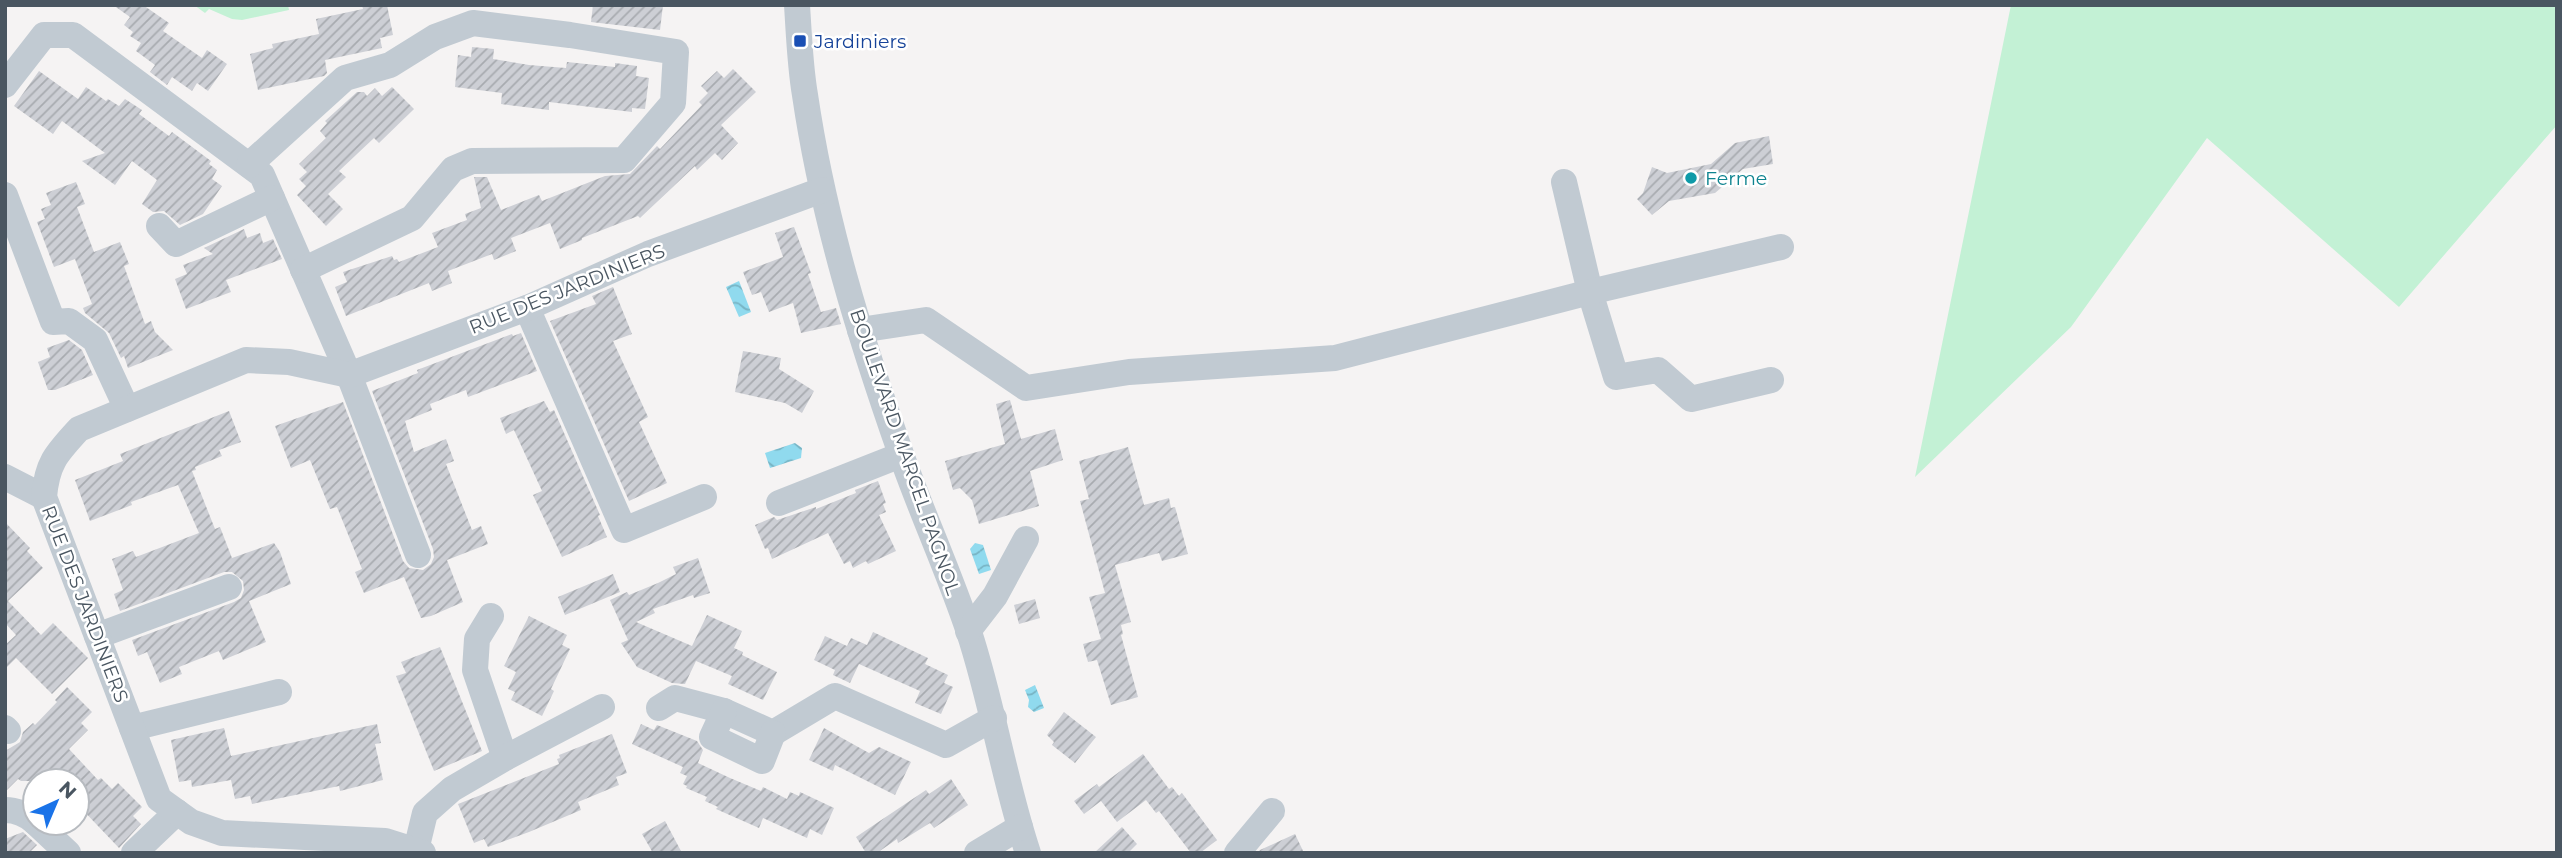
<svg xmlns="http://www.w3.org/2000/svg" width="2562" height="858" viewBox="0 0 2562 858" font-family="Montserrat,sans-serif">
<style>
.grass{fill:#c3f1d5}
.water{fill:url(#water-waves)}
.building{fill:url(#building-hatch)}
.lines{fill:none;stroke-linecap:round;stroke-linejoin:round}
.minor{stroke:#c1cad2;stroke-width:26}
.transit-dot{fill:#1a4fb4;stroke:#fff;stroke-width:2.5}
.culture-dot{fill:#0f9aa8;stroke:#fff;stroke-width:2.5}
.labels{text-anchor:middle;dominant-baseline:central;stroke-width:5;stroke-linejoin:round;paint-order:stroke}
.transit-label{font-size:19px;fill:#164399;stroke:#fff;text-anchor:start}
.culture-label{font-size:19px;fill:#0d838f;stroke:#fff;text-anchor:start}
.street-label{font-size:19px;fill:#4a5661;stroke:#fff}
</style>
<defs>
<pattern id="water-waves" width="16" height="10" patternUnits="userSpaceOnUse" patternTransform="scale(1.75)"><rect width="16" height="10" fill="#90daee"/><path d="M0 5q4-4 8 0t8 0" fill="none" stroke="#78b4c4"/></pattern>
<pattern id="building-hatch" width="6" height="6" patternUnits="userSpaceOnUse" patternTransform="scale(1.75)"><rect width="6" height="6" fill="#cdcfd5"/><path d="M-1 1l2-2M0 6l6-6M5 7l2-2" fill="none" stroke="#a8abb0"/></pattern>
</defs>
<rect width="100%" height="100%" fill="#f5f3f3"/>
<g class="grass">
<polygon points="194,5 288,5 289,10 242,20 232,19 209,9 205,13"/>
<polygon points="2011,5 2557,5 2557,125 2399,307 2207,138 2071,327 1915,477"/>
</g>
<g class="water">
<polygon points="739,281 751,312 739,317 726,287"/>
<polygon points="795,443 802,448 801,458 770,468 765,453"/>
<polygon points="975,543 983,545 991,570 979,574 970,549"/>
<polygon points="1035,685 1044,708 1034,712 1028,707 1029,700 1025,690"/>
</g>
<g class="building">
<polygon points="113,5 143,5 169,23 163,31 202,58 207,50 227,64 208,91 197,83 192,91 172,77 167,85 150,72 155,65 136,51 141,43 130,36 133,32 124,25 130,17"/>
<polygon points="362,5 387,5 393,35 380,38 382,48 325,60 327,73 324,76 258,90 250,54 273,48 272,44 319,34 316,19 363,9"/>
<polygon points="593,5 663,5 660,30 591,22"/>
<polygon points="472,47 494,49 493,59 529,65 566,68 567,62 615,67 615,63 637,66 636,76 649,78 645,109 632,108 632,112 549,102 549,110 501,104 502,93 455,87 458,55 471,57"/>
<polygon points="733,69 756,92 721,125 738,143 722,160 715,153 697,170 695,166 640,218 638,216 582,238 582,240 560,249 550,223 511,238 516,251 494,260 492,254 448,271 452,283 432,291 429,283 346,316 335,287 347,282 343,272 392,256 394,260 397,259 399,262 438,247 432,233 467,220 465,214 481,208 474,177 487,177 501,210 539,195 542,201 605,176 630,174 657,146 660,149 702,105 699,102 708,93 701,86 717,71 724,78"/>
<polygon points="39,71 78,99 86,87 106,101 108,99 119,106 125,99 142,110 139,114 169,136 172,132 211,161 209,164 217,170 212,179 222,186 203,214 180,225 164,211 153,212 142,204 157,180 132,161 115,185 82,161 105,153 62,121 53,134 14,106"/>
<polygon points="392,87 414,109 379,143 374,138 339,171 346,177 328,194 343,209 326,226 297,195 306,186 299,179 307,172 299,164 326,138 320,131 327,123 325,121 357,92 364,92 367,96 375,88 382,96"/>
<polygon points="1769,136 1773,164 1743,169 1715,193 1669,201 1652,215 1637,199 1643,193 1652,167 1667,173 1711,164 1735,143"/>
<polygon points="76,182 85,204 77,207 94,252 120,242 129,264 124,266 145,324 151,321 155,332 173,350 128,368 124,356 121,358 109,333 85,313 83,308 92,304 75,259 54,267 37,222 45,219 41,209 51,205 46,193"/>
<polygon points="794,227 811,273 808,274 821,312 836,308 841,324 801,333 793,303 769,312 761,292 752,295 743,272 783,257 775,233"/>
<polygon points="244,229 247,238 260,233 263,243 273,239 282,259 226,280 231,292 186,309 175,279 187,274 183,265 213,254 204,248"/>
<polygon points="613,287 632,334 613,341 648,417 639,422 667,483 629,501 550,321 596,304 592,296"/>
<polygon points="521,333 537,371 468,397 466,390 430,404 432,410 405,421 414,452 446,439 454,461 446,464 472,530 481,526 488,544 447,560 463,602 431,616 421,618 404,577 364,593 355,572 362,569 337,507 330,509 310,460 291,468 275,426 343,402 403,561 409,568 423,570 431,564 434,557 433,549 372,391 418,373 417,370 512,334 513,336"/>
<polygon points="69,340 82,350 93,375 55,390 48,390 38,362 50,357 47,348"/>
<polygon points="743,351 781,358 779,369 814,391 802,413 785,403 735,392"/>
<polygon points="1010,400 1021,439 1055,429 1063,460 1030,471 1039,506 979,524 972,500 960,488 953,490 945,461 1005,444 996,404"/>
<polygon points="544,401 550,412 554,410 600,515 598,516 607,537 562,557 533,495 542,491 514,430 506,434 500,418"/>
<polygon points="229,411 241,442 219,450 222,456 195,467 196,470 192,471 215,529 220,527 232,558 274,543 280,552 291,584 249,601 266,642 223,660 219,651 179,667 182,674 160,683 147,652 138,656 132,640 234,602 241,598 244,590 243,581 232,572 224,572 120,611 114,594 123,590 112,559 133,551 136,557 199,533 178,485 131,502 132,505 90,521 75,480 123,461 120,454"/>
<polygon points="1128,447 1144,505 1169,498 1171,508 1175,507 1188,554 1162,561 1159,553 1115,565 1131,622 1121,625 1123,634 1121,635 1138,697 1111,705 1097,660 1088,662 1083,644 1101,639 1089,597 1105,593 1080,501 1089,499 1079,461"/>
<polygon points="878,481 886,503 883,504 886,512 879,515 896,551 868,564 866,561 853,568 850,561 844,564 828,533 772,559 768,548 765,549 755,525 774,517 777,520 816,507 816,509 856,493 855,490"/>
<polygon points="5,522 30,548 27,551 43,568 8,601 41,635 53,623 88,658 52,694 16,658 5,669 5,645 16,635 5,623"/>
<polygon points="698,558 710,593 694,598 693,595 653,609 655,613 636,622 692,646 707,615 742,631 734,648 743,652 742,655 777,672 763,700 728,684 732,676 696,661 685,684 672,683 637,667 621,643 628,640 610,600 627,592 629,595 658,583 676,574 673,567"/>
<polygon points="613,574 620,592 565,615 558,597"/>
<polygon points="1035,599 1040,618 1019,624 1014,605"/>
<polygon points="529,616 567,635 562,645 570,649 551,689 554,691 542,716 511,700 515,692 508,689 516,672 504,666"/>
<polygon points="873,632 928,658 925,664 948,675 944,683 953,687 941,714 915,703 920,691 859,664 850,683 833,675 835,670 814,660 825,636 847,646 851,638 867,645"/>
<polygon points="440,647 482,751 434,771 396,676 406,673 401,662"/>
<polygon points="67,687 92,712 81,723 88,730 69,749 98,780 101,778 112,789 118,783 142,807 133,816 141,824 119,848 77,804 77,781 21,781 18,779 5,792 5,751 20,742 23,732 33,723 35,725 57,702 55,700"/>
<polygon points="1064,712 1096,737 1075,763 1052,745 1054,742 1047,735"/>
<polygon points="377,724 381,743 375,744 383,780 340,791 339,786 252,804 250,796 235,799 231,780 192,787 191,780 179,782 171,740 224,728 231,756"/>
<polygon points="641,724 654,730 657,725 697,741 703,750 698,763 730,778 761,791 763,787 787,799 790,792 799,796 800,792 834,808 822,835 810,829 807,838 763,818 759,828 716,809 718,807 705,801 707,797 686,788 687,786 683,784 687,776 680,773 683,767 632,744"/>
<polygon points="824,728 869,753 879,747 911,762 895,795 835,765 833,771 809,760"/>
<polygon points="612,734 627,773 616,777 619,785 578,802 581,810 529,832 488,847 484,839 474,843 458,804 559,764 557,759 560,758 559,755"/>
<polygon points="1143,754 1169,789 1172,787 1179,796 1182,793 1217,840 1200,853 1191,853 1159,811 1156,813 1146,800 1117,822 1101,801 1084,814 1074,801 1097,784 1099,787"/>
<polygon points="951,779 968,805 934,828 930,823 898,843 897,839 877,853 866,853 856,837 926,790 929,794"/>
<polygon points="665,821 682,853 653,853 642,834"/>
<polygon points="1122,827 1137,844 1128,853 1094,853"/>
<polygon points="23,832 37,845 29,853 5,853 5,839"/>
<polygon points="1295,834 1304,853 1258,853 1260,850"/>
</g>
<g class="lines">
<g class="minor">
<path d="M797,5C799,35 800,66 805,95C823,218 860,337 901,454C922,514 949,572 969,632C993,705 1004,781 1028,853"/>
<polyline points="5,85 44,35 73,35 262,175 349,375 418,555"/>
<polyline points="249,165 345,78 390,65 435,37 473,23 570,35 676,52 673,103 624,160 472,161 453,169 412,218 303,270"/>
<polyline points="1564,182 1590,292 1616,377 1658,370 1691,399 1771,380"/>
<polyline points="5,195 53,322 69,321 95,340 127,409"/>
<polyline points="159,226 176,244 272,198"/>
<polyline points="527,308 624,530 704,497"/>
<polyline points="860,330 926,320 1026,388 1129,372 1335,358 1590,292 1781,247"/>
<polyline points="5,477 44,497"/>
<polyline points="779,503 901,455"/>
<polyline points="491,616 477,639 475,670 505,758"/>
<polyline points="968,631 995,596 1026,539"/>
<polyline points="97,636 229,587"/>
<polyline points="659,708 675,698 724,711 773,733 835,696 946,745 994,718"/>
<polyline points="724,711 712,737 762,761 773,733"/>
<polyline points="5,728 8,731"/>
<polyline points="132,728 279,692"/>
<path d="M5,810C17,810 26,814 35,822"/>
<polyline points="36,823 68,853"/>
<polyline points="416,850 425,813 452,789 505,758 602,707"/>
<polyline points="134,853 177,812"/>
<path d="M423,853L385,841L222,833L191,822L159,799L44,497C47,463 56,454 79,429L246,360L289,362L349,375L527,308L648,254L822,190"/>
<polyline points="977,853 1020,827"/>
<polyline points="1237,853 1272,811"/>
</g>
</g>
<rect class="transit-dot" x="793" y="34" width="14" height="14" rx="3.5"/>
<circle class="culture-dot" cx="1691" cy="178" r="7"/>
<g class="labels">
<g class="transit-label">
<text x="814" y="41">Jardiniers</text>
</g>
<g class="culture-label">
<text x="1705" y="178">Ferme</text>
</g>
<g class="street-label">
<text transform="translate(567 289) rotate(-22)">RUE DES JARDINIERS</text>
<text transform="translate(905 452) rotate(71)">BOULEVARD MARCEL PAGNOL</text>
<text transform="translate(85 604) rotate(69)">RUE DES JARDINIERS</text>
</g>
</g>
<rect width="2562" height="858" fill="none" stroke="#4a5661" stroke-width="14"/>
<g transform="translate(56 802) rotate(44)"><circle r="33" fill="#ffffff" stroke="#b7bbc0" stroke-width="2"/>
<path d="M0-5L12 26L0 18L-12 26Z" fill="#1a73e8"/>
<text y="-10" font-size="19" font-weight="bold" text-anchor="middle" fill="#4a5661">N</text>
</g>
</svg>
